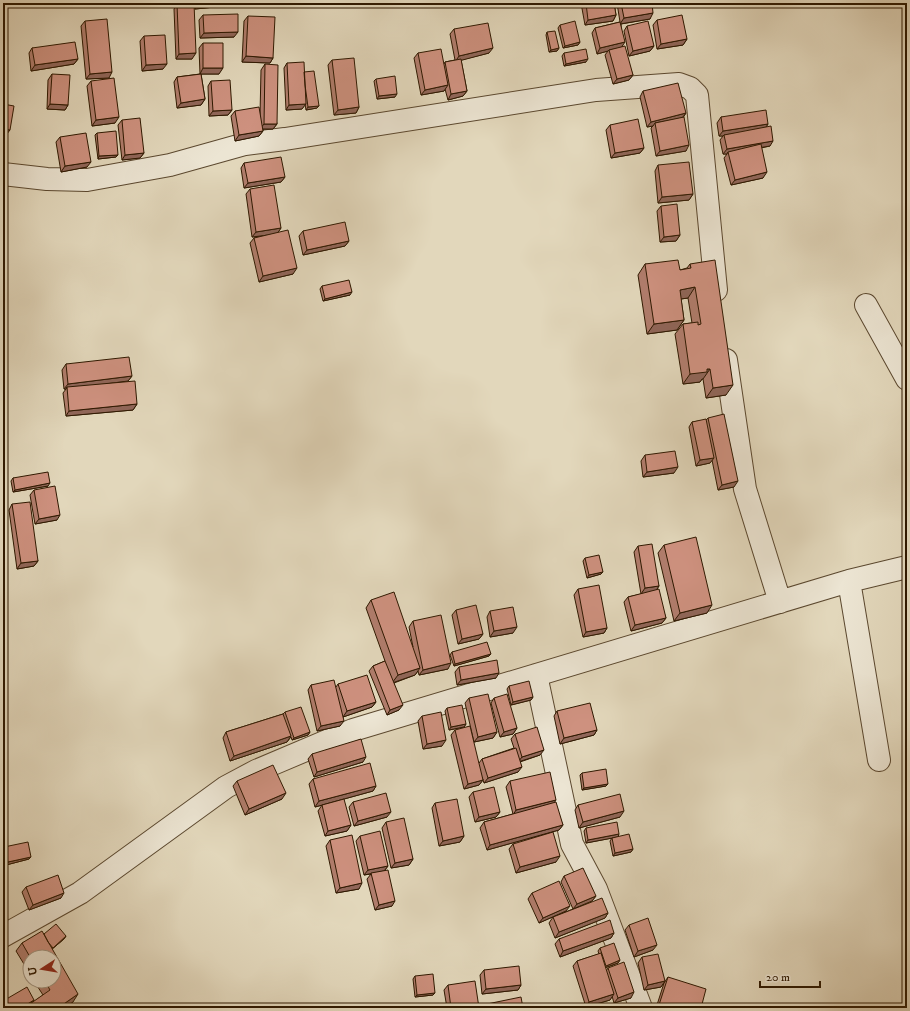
<svg xmlns="http://www.w3.org/2000/svg" width="910" height="1011" font-family="'IM FELL DW Pica',serif">
	<rect width="100%" height="100%" fill="#e2d7bb"/>
	<filter id="stains"><feTurbulence type="fractalNoise" baseFrequency=".005" numOctaves="4"/><feColorMatrix values="0 0 0 0 .2 0 0 0 0 .09 0 0 0 0 .02 0 0 0 .5 -.17"/></filter>
	<radialGradient id="worn" r=".72"><stop offset=".6" stop-color="#630" stop-opacity="0"/><stop offset="1" stop-color="#630" stop-opacity=".3"/></radialGradient>
	<g fill="none" stroke-linecap="round" stroke-linejoin="round">
		<g stroke="#5b482f" stroke-width="24">
			<path id="minor" d="M3,174L47,179L87,180L170,165L245,144L285,139L596,90L679,84L690,88L697,95L716,290
				M866,305L907,379
				M726,360L745,489L780,602
				M849,581L879,760
				M536,675L572,844L596,889L641,1008
				M3,936L80,893L226,787L256,771L353,730L849,581L907,567"/>
		</g>
		<use href="#minor" stroke="#ece5d3" stroke-width="22"/>
	</g>
	<path fill="#b17d6d" stroke="#2e1800" d="M195,3H218L215,7L195,9Z
		M581,3H614L616,15L613,21L585,25Z
		M617,3H652L650,19L621,24L622,46L633,75L629,80L613,84L605,55L608,51L597,54L592,33L595,28L620,22Z
		M177,4L192,59H176L174,9Z
		M203,15L234,37L200,38L199,20Z
		M248,16L273,58L270,63L242,62L244,21Z
		M657,20L687,39L683,45L657,49L653,25Z
		M85,21L109,78L86,79L81,26Z
		M560,25L580,42L578,45L563,48L558,28Z
		M627,26L654,46L650,51L629,56L624,31Z
		M454,29L489,53L461,60L467,91L463,96L448,100L445,89L444,91L421,95L414,58L418,53L444,64L445,62L455,60L450,34Z
		M547,32L559,48L557,51L549,52L546,35Z
		M144,36L163,69L142,71L140,41Z
		M203,43L219,74H201L205,99L201,105L177,108L174,82L177,77L200,74L199,48Z
		M32,48L78,59L74,64L31,71L29,53Z
		M564,53L586,62L564,66L562,56Z
		M332,60L359,107L356,113L334,115L328,65Z
		M287,63L304,72L319,106L317,108L306,110L305,104L302,109L286,110L284,68Z
		M265,64L277,124L273,129H263V131L259,136L235,141L231,116L235,111L260,115L261,70Z
		M52,74L68,105L65,110L47,109L48,80Z
		M376,79L395,97L377,99L374,81Z
		M91,81L115,123L92,126L87,86Z
		M211,81L232,110L228,115L209,116L208,86Z
		M643,91L686,113L683,118L686,151L656,156L651,128L653,126L647,127L640,97Z
		M721,117L768,124L766,127L770,146L761,148L763,178L731,185L724,158L727,154H723L720,140L723,136H719L717,123Z
		M122,120L144,153L140,158L122,160L118,125Z
		M610,125L644,148L640,153L611,158L606,130Z
		M97,133L118,155L116,157L98,159L95,135Z
		M60,137L87,167L61,172L56,142Z
		M244,163L285,177L281,182L244,188L241,168Z
		M658,165L693,194L689,200L658,203L655,171Z
		M250,189L281,228L278,232L293,274L259,282L250,243L254,238L263,236L252,237L246,194Z
		M661,206L680,235L676,241L660,242L657,211Z
		M303,231L349,241L345,246L303,255L299,236Z
		M645,264L680,270L687,268L690,264L726,395L706,398L703,379H702L700,382L683,384L675,334L683,324L692,323L688,298L681,299L684,320L677,330L647,334L638,275Z
		M322,286L350,295L323,301L320,289Z
		M66,364L132,376L128,381L110,384L137,404L133,410L66,416L63,393L66,389H64L62,370Z
		M708,418L734,487L718,490L712,460L710,463L696,466L689,427L692,422L706,420Z
		M645,455L674,473L643,477L641,461Z
		M13,478L48,486L13,492L11,481Z
		M34,490L57,520L35,524L30,495Z
		M12,504L38,561L34,566L17,569L9,510Z
		M664,545L707,613L674,621L658,553Z
		M638,546L659,586L656,590L666,618L662,623L631,631L624,602L628,597L641,594L634,552Z
		M585,558L603,572L601,574L587,578L583,561Z
		M578,589L607,628L604,633L583,637L574,595Z
		M371,600L413,647L409,627L413,621L448,669L419,675L418,671L415,675L394,683L399,710L387,715L369,671L373,666L385,661L366,608Z
		M456,610L483,634L479,639L458,644L452,615Z
		M490,611L513,633L490,637L487,617Z
		M452,652L491,654L489,656L454,666L450,655Z
		M459,667L496,678L457,685L455,672Z
		M338,684L376,702L372,707L343,717L340,726L317,731L308,690L311,685L336,687Z
		M509,686L533,697L531,700L511,705L507,689Z
		M469,698L497,732L493,738L474,742L465,703Z
		M494,698L517,728L513,734L500,737L491,703Z
		M447,708L466,724L464,727L449,730L445,711Z
		M557,711L597,730L594,735L560,744L554,716Z
		M285,712L310,732L308,735L292,740L291,737L287,742L230,761L223,738L226,732L283,714Z
		M422,716L442,746L423,749L418,721Z
		M455,730L479,763L482,759L514,748L511,739L515,734L540,755L520,762L518,772L484,783L482,777L483,780L479,785L464,789L451,735Z
		M312,754L363,762L314,777L308,759Z
		M582,773L606,786L582,790L580,775Z
		M313,779L376,786L373,791L315,807L309,784Z
		M237,781L282,799L245,815L233,786Z
		M510,781L554,803L563,825L559,830L487,850L480,828L484,822L513,814L506,787Z
		M473,792L500,812L496,817L475,822L469,797Z
		M353,802L387,817L354,826L349,807Z
		M435,803L464,836L460,842L439,846L432,808Z
		M322,805L351,825L347,831L325,836L318,811Z
		M578,805L620,817L579,828L575,810Z
		M386,822L413,859L409,865L391,868L382,828Z
		M586,828L618,836L633,849L631,852L613,856L610,841L612,838L586,843L584,831Z
		M360,836L388,866L385,870L392,906L375,910L367,879L371,874L364,875L356,841Z
		M330,840L359,889L336,893L326,846Z
		M513,844L556,862L516,873L509,849Z
		M4,847L31,857L29,859L6,865L3,852V849Z
		M564,876L596,896L592,901L576,908L608,913L605,918L555,938L549,923L553,917L573,909L561,882Z
		M26,887L61,898L29,910L22,892Z
		M532,893L566,911L539,923L528,899Z
		M629,925L653,950L634,957L625,930Z
		M614,933L611,938L560,957L555,944L559,939Z
		M44,934L66,936L64,939L52,949L73,1002L64,1008H24L32,1003L23,1008H3V1001L34,1000L32,1003L43,995L34,981H54L30,957V974L16,951L22,943Z
		M600,948L620,960L618,963L605,968L606,971L608,968L631,998L614,1003L612,996L610,1000L586,1007L573,966L577,961L599,954L598,951Z
		M642,957L665,981L661,987L644,990L638,963Z
		M484,970L521,985L518,990L482,994L480,975Z
		M415,976L435,993L433,995L415,997L413,979Z
		M668,977L701,1008H656L664,983Z
		M448,985L479,1008H447L444,990Z
		M487,1004L523,1008H484Z"/>
	<path fill="#906659" stroke="#2e1800" d="M206,3H218L215,7L195,9L199,4Z
		M653,13L650,19L620,24L624,18Z
		M616,15L613,21L585,25L588,20Z
		M238,32L234,37L200,38L204,33Z
		M687,39L683,45L657,49L661,44Z
		M580,42L578,45L563,48L565,46Z
		M625,42L621,48L609,50L608,51L597,54L600,48Z
		M654,46L650,51L629,56L633,51Z
		M493,48L489,53L455,62L459,56Z
		M559,48L557,51L549,52L551,50Z
		M196,53L192,59H176L179,54Z
		M246,56L273,58L270,63L242,62Z
		M78,59L74,64L31,71L35,65Z
		M588,59L586,62L564,66L566,64Z
		M167,64L163,69L142,71L146,65Z
		M203,68H223L219,74H200Z
		M112,72L109,78L86,79L90,74Z
		M633,75L629,80L613,84L617,79Z
		M448,85L444,91L421,95L425,90Z
		M467,91L463,96L448,100L451,94Z
		M397,94L395,97L377,99L379,96Z
		M205,99L201,105L177,108L181,103Z
		M50,104L68,105L65,110L47,109Z
		M306,104L302,109L286,110L289,105Z
		M319,106L317,108L306,110L308,107Z
		M359,107L356,113L334,115L338,110Z
		M232,110L228,115L209,116L213,111Z
		M686,113L682,118L655,123L653,126L647,127L651,122Z
		M119,117L115,123L92,126L96,120Z
		M264,124H277L273,129H260Z
		M768,124L764,130L724,135L723,136H719L723,131Z
		M3,129L10,130L6,135L3,134Z
		M263,131L259,136L235,141L239,135Z
		M773,141L770,146L728,153V152L727,154H723L727,149Z
		M689,145L686,151L656,156L660,151Z
		M644,148L640,153L611,158L615,153Z
		M144,153L140,158L122,160L125,155Z
		M118,155L116,157L98,159L99,156Z
		M91,162L87,167L61,172L65,166Z
		M767,172L763,178L731,185L735,180Z
		M285,177L281,182L244,188L248,183Z
		M693,194L689,200L658,203L662,197Z
		M281,228L277,234L252,237L256,232Z
		M680,235L676,241L660,242L664,237Z
		M349,241L345,246L303,255L307,250Z
		M297,268L293,274L259,282L263,276Z
		M695,287L688,298L673,300L680,290Z
		M352,292L350,295L323,301L325,299Z
		M684,320L677,330L647,334L654,324Z
		M707,369H710L703,379H702L700,382L683,384L690,374Z
		M132,376L128,381L67,389V387L66,389H64L68,384Z
		M733,385L726,395L706,398L713,388Z
		M137,404L133,410L66,416L69,411Z
		M714,458L710,463L696,466L700,460Z
		M678,467L674,473L643,477L647,472Z
		M738,481L734,487L718,490L722,485Z
		M50,483L48,486L13,492L15,490Z
		M3,489H6L3,494Z
		M60,515L57,520L35,524L39,519Z
		M38,561L34,566L17,569L21,563Z
		M603,572L601,574L587,578L589,575Z
		M659,586L655,592L641,594L645,588Z
		M712,605L707,613L674,621L680,613Z
		M666,618L662,623L631,631L635,625Z
		M517,627L513,633L490,637L494,631Z
		M607,628L604,633L583,637L586,632Z
		M483,634L479,639L458,644L462,639Z
		M491,654L489,656L454,666L455,664Z
		M451,663L448,669L419,675L423,670Z
		M420,668L415,675L392,683L398,675Z
		M499,673L496,678L457,685L461,680Z
		M533,697L531,700L511,705L513,702Z
		M376,702L372,707L343,717L347,711Z
		M403,705L399,710L387,715L390,710Z
		M344,721L340,726L317,731L321,726Z
		M466,724L464,727L449,730L451,727Z
		M517,728L513,734L500,737L504,732Z
		M597,730L594,735L560,744L564,738Z
		M310,732L308,735L292,740L294,738Z
		M497,732L493,738L474,742L478,737Z
		M291,736L287,742L230,761L234,756Z
		M446,740L442,746L423,749L427,744Z
		M544,750L540,755L518,762L522,757Z
		M366,757L363,762L314,777L317,772Z
		M522,767L518,772L484,783L488,778Z
		M483,780L479,785L464,789L468,784Z
		M608,784L606,786L582,790L584,788Z
		M376,786L373,791L315,807L319,801Z
		M286,793L282,799L245,815L249,809Z
		M556,800L552,806L513,815L516,810Z
		M624,811L620,817L579,828L583,822Z
		M391,812L387,817L354,826L358,821Z
		M500,812L496,817L475,822L479,817Z
		M351,825L347,831L325,836L328,831Z
		M563,825L559,830L487,850L490,845Z
		M619,834L618,837L586,843L588,840Z
		M464,836L460,842L439,846L443,841Z
		M633,849L631,852L613,856L615,853Z
		M560,856L556,862L516,873L520,867Z
		M31,857L29,859L6,865L8,862Z
		M413,859L409,865L391,868L395,863Z
		M388,866L384,871L364,875L368,870Z
		M362,883L359,889L336,893L340,888Z
		M64,893L61,898L29,910L33,905Z
		M596,896L592,901L573,909L577,904Z
		M395,901L392,906L375,910L379,905Z
		M570,906L566,911L539,923L543,918Z
		M608,913L605,918L555,938L559,932Z
		M614,933L611,938L560,957L563,951Z
		M66,936L64,939L51,950L53,948Z
		M657,945L653,950L634,957L638,951Z
		M620,960L618,963L604,968L606,966Z
		M665,981L661,987L644,990L648,985Z
		M521,985L518,990L482,994L486,989Z
		M634,992L631,998L614,1003L618,998Z
		M435,993L433,995L415,997L417,995Z
		M78,994L73,1002L64,1008H58Z
		M614,994L610,1000L586,1007L589,1002Z
		M34,1000L32,1003L23,1008H21Z"/>
	<path fill="#ce917f" stroke="#2e1800" d="M194,3L196,53L179,54L177,4Z
		M586,3H614L616,15L588,20Z
		M621,3H652L653,13L624,18Z
		M238,14V32L204,33L203,15Z
		M682,15L687,39L661,44L657,20Z
		M248,16L275,17L273,58L246,56Z
		M107,19L112,72L90,74L85,21Z
		M575,21L580,42L565,46L560,25Z
		M648,21L654,46L633,51L627,26Z
		M620,22L625,42L600,48L595,28Z
		M488,23L493,48L459,56L454,29Z
		M555,31L559,48L551,50L547,32Z
		M165,35L167,64L146,65L144,36Z
		M75,42L78,59L35,65L32,48Z
		M203,43H223V68H203Z
		M625,46L633,75L617,79L609,50Z
		M441,49L448,85L425,90L418,53Z
		M586,49L588,59L566,64L564,53Z
		M354,58L359,107L338,110L332,60Z
		M461,59L467,91L451,94L445,62Z
		M304,62L306,104L289,105L287,63Z
		M265,64L278,65L277,124H264Z
		M314,71L319,106L308,107L305,85L304,72Z
		M52,74L70,75L68,105L50,104Z
		M201,74L205,99L181,103L177,77Z
		M395,76L397,94L379,96L376,79Z
		M114,78L119,117L96,120L91,81Z
		M230,80L232,110L213,111L211,81Z
		M678,83L686,113L651,122L643,91Z
		M3,104L14,106L10,130L3,129Z
		M259,107L263,131L239,135L235,111Z
		M766,110L768,124L723,131L721,117Z
		M684,117L689,145L660,151L655,123Z
		M140,118L144,153L125,155L122,120Z
		M638,119L644,148L615,153L610,125Z
		M771,126L773,141L727,149L724,135Z
		M3,131L4,132L3,143Z
		M116,131L118,155L99,156L97,133Z
		M86,133L91,162L65,166L60,137Z
		M761,144L767,172L735,180L728,152Z
		M281,157L285,177L248,183L244,163Z
		M689,162L693,194L662,197L658,165Z
		M274,185L281,228L256,232L250,189Z
		M677,204L680,235L664,237L661,206Z
		M345,222L349,241L307,250L303,231Z
		M288,230L297,268L263,276L254,238Z
		M678,260L680,270L691,268L690,264L715,260L733,385L713,388L710,369H707V372L690,374L683,324L698,322V325L701,324L695,287L680,290L684,320L654,324L645,264Z
		M349,280L352,292L325,299L322,286Z
		M129,357L132,376L68,384L66,364Z
		M135,381L137,404L69,411L67,387Z
		M724,414L738,481L722,485L708,418Z
		M706,419L714,458L700,460L692,422Z
		M675,451L678,467L647,472L645,455Z
		M3,464H5L6,489H3Z
		M48,472L50,483L15,490L13,478Z
		M55,486L60,515L39,519L34,490Z
		M30,502L38,561L21,563L12,504Z
		M696,537L712,605L680,613L664,545Z
		M652,544L659,586L645,588L638,546Z
		M599,555L603,572L589,575L585,558Z
		M599,585L607,628L586,632L578,589Z
		M659,589L666,618L635,625L628,597Z
		M394,592L420,668L398,675L371,600Z
		M476,605L483,634L462,639L456,610Z
		M513,607L517,627L494,631L490,611Z
		M441,615L451,663L423,670L413,621Z
		M487,642L491,654L455,664L452,652Z
		M497,660L499,673L461,680L459,667Z
		M385,661L403,705L390,710L373,666Z
		M367,675L376,702L347,711L338,684Z
		M334,680L344,721L321,726L311,685Z
		M529,681L533,697L513,702L509,686Z
		M488,694L497,732L478,737L469,698Z
		M507,694L517,728L504,732L494,698Z
		M590,703L597,730L564,738L557,711Z
		M462,705L466,724L451,727L447,708Z
		M301,707L310,732L294,738L285,712Z
		M441,712L446,740L427,744L422,716Z
		M283,714L291,736L234,756L226,732Z
		M470,726L483,780L468,784L455,730Z
		M537,727L544,750L522,757L515,734Z
		M361,739L366,757L317,772L312,754Z
		M516,748L522,767L488,778L482,759Z
		M370,763L376,786L319,801L313,779Z
		M273,765L286,793L249,809L237,781Z
		M606,769L608,784L584,788L582,773Z
		M550,772L556,800L516,810L510,781Z
		M494,787L500,812L479,817L473,792Z
		M386,793L391,812L358,821L353,802Z
		M620,794L624,811L583,822L578,805Z
		M344,799L351,825L328,831L322,805Z
		M457,799L464,836L443,841L435,803Z
		M556,802L563,825L490,845L484,822Z
		M404,818L413,859L395,863L386,822Z
		M617,822L619,834L588,840L586,828Z
		M380,831L388,866L368,870L360,836Z
		M553,832L560,856L520,867L513,844Z
		M629,834L633,849L615,853L612,838Z
		M352,835L362,883L340,888L330,840Z
		M28,842L31,857L8,862L4,847Z
		M583,868L596,896L577,904L564,876Z
		M388,870L395,901L379,905L371,873Z
		M58,875L64,893L33,905L26,887Z
		M559,881L570,906L543,918L532,893Z
		M602,898L608,913L559,932L553,917Z
		M648,918L657,945L638,951L629,925Z
		M610,920L614,933L563,951L559,939Z
		M56,924L66,936L53,948L48,942L44,934Z
		M42,931L78,994L58,1008H24L50,990L45,981H54V957H30L22,943Z
		M614,943L620,960L606,966L600,948Z
		M601,953L614,994L589,1002L577,961Z
		M658,954L665,981L648,985L642,957Z
		M624,962L634,992L618,998L608,968Z
		M519,966L521,985L486,989L484,970Z
		M433,974L435,993L417,995L415,976Z
		M668,977L706,989L701,1008H658Z
		M475,981L479,1008H451L448,985Z
		M27,987L34,1000L21,1008H4L3,1006V1001Z
		M521,997L523,1008H488L487,1004Z"/>
	<rect width="910" height="1011" fill="none" stroke="#e2d7bb" stroke-width="16"/>
	<rect x="4" y="4" width="902" height="1003" fill="none" stroke="#2e1800" stroke-width="2"/>
	<rect x="8" y="8" width="894" height="995" fill="none" stroke="#2e1800"/>
	<g transform="translate(42 969) rotate(258)"><circle r="19" fill="#ece5d3" stroke="#a0937f"/>
	<path d="M0-3L7 15L0 10L-7 15Z" fill="#8f2418"/>
	<text y="-6" font-size="11" font-weight="bold" text-anchor="middle" fill="#2e1800">U</text>
	</g>
	<path d="M760 981v6h60v-6" fill="none" stroke="#2e1800" stroke-width="2"/>
	<text x="766" y="981" font-size="12" fill="#2e1800" stroke="#ece5d3" stroke-width="3" paint-order="stroke">20 m</text>
	<rect width="100%" height="100%" filter="url(#stains)"/>
	<rect width="100%" height="100%" fill="url(#worn)"/>
</svg>
